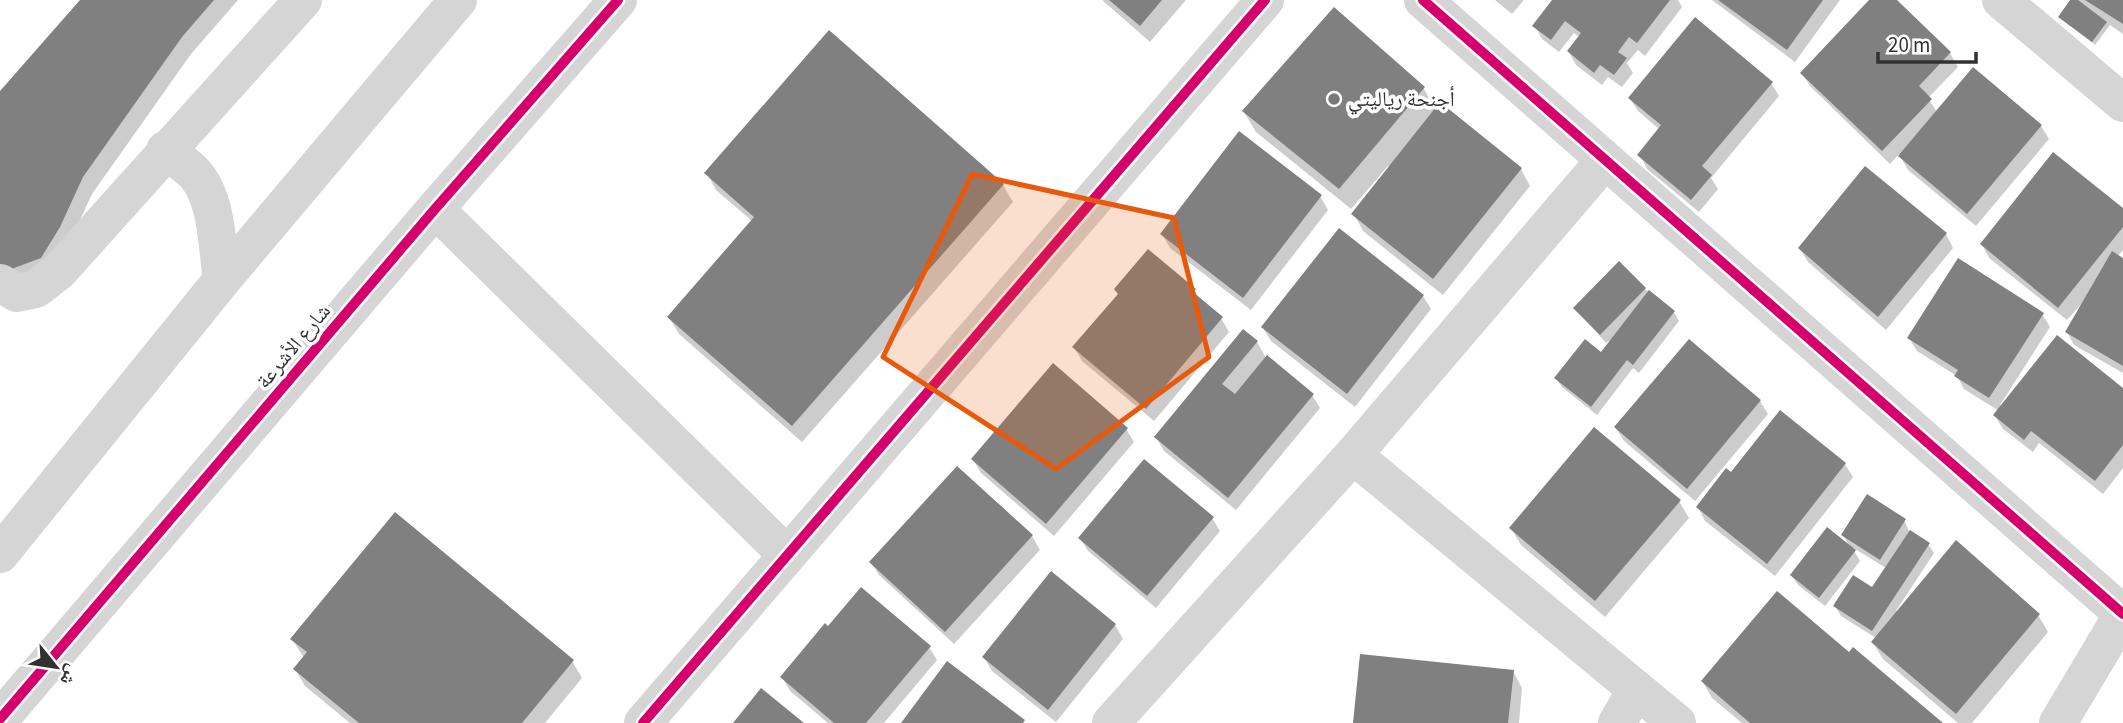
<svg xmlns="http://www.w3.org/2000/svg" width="2123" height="723" font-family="'Source Sans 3','Noto Naskh Arabic',sans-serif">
	<rect width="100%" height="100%" fill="#fff"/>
	<path fill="#0003" d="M82,0H238L191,54L92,194L69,244L50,275H0V94Z
		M1102,0H1186L1150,42Z
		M1495,0H1524L1512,14Z
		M1554,0H1678L1682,7L1645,56L1638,50L1627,63L1633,73L1622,87L1608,77L1602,85L1576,65L1569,52L1580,38L1574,33L1559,52L1542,39L1535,26Z
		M1712,0H1840L1795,62Z
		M1872,0H1894L1950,53L1958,67L1928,98L1937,112L2041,126L2049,139L1976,226L1908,170L1899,154L1890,164L1810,86L1802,73Z
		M2072,0L2081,4L2078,0H2123V34L2110,25L2095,45L2060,17Z
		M1335,10L1424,89L1436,110L1521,169L1530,186L1443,295L1363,231L1354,214L1390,168L1388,166L1351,209L1256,132L1244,112Z
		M1771,83L1779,96L1711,178L1718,189L1699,212L1647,169L1640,155L1660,130L1638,111L1630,98Z
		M707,173L1003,185L1013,202L802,442L679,334L669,317L752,221L716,190Z
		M1320,196L1328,210L1251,310L1170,248L1162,234Z
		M2123,210V250L2118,256L2123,260V373L2074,345L2067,332L2084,301L2067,320L1989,258L1982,244Z
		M1946,234L1953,248L1886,330L1808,262L1800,249Z
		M1148,252L1195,291L1201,301L1221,318L1229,332L1154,421L1082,361L1074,347L1119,295Z
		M1645,289L1674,312L1679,321L1639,373L1633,368L1597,415L1562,387L1556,378L1601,354L1615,337L1606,343L1575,308Z
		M1423,296L1431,309L1355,407L1271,341L1263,328Z
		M2042,314L2050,327L2000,405L2123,390V468L2103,494L2039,443L2033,452L2003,429L1995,416L1999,411L1964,389L1957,376L1917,351L1909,338Z
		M1257,342L1266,358L1312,395L1320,408L1236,510L1164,451L1156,437Z
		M1760,401L1768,414L1695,501L1624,441L1616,428Z
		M1126,429L1134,442L1054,536L981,473L973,460Z
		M1845,464L1853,477L1775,576L1705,521L1698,507L1732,475Z
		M957,468L1032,536L1040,550L954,644L879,575L871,562Z
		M1679,501L1689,518L1605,617L1521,545L1511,528Z
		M1212,518L1220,531L1156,608L1088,551L1080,538Z
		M1904,520L1909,531L1928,544L1934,553L1896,611L2038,615L2048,632L1972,723H1958L1883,659L1873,643L1876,638L1841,616L1835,606L1872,589L1886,568L1852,547L1860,561L1825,606L1798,585L1792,576L1850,547L1843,535Z
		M1051,574L1115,625L1123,639L1056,722L992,671L984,657Z
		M292,639L572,661L582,678L545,723H350L305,686L295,669L304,658Z
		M929,647L937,660L884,723H828L790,691L782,677Z
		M1849,654L1941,723H1742L1712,698L1703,682Z
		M1513,671L1522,688L1519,723H1354Z"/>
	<path fill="#808080" d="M80,0H214L182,37L83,177L60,227L41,258L6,271L0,266V91Z
		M1109,0H1162L1140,26Z
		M1552,0H1670L1637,43L1629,37L1618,52L1627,58L1614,75L1600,65L1594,73L1567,51L1581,33L1565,21L1551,40L1532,26Z
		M1718,0H1823L1787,50Z
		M1869,0H1897L1951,52L1919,86L1932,99L1882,151L1800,73Z
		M2070,0H2078L2107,22L2092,42L2058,17Z
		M2085,0H2123V24Z
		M1334,7L1425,87L1339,189L1242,111Z
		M1695,17L1773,82L1702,166L1712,175L1691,200L1637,155L1661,125L1628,98Z
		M829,30L1004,184L792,426L667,317L754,217L704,173Z
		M1973,67L2042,125L1967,214L1898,156Z
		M1440,102L1522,168L1433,279L1351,214Z
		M1239,131L1322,195L1243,298L1160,234Z
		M2053,152L2123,208V227L2058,308L1980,244Z
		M1865,166L1947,233L1878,317L1798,248Z
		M1339,228L1424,295L1347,394L1261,327Z
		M1148,249L1196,289L1193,292L1223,317L1146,409L1072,347L1118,294L1114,289Z
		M2112,251L2123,258V366L2065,332Z
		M1958,258L2044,313L1989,398L1954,376L1958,370L1907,338Z
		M1619,261L1646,288L1600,335L1573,308Z
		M1649,290L1675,311L1633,365L1627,360L1591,407L1554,378L1585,339L1601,352Z
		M1243,329L1258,341L1222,384L1235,394L1267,355L1314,394L1228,498L1154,437Z
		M2057,335L2123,388V445L2095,481L2031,431L2024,440L1993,415Z
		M1689,339L1761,400L1687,489L1614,427Z
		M1053,363L1128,428L1046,524L971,459Z
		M1780,410L1846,463L1767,564L1696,507L1726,468L1731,472Z
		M1594,427L1681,500L1595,601L1509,528Z
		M1144,459L1214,517L1147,596L1078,538Z
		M957,466L1033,535L945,632L869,562Z
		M1867,494L1906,519L1880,560L1841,535Z
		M395,512L574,660L522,723H359L293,669L307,652L290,639Z
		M1827,527L1856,550L1819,598L1790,575Z
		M1910,530L1930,543L1872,631L1833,606L1853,575L1872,587Z
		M1956,540L2040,614L1956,714L1871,642Z
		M1051,571L1116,624L1048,710L982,657Z
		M861,587L931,646L866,723H834L780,677L825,623L828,626Z
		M1777,591L1849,652L1853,647L1943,723H1750L1701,681Z
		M1360,654L1514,670L1508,723H1353Z
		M947,661L1025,720L1023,723H901Z
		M761,688L804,723H733Z"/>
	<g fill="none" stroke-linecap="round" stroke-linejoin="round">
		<path stroke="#d5d5d5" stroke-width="38" d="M1423,0L2123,614
			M2001,0L2123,103
			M165,150C175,158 187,165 195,174C218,200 217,248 222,280
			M435,209L787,555
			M0,283L17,293L36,289L59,271L303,0
			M1353,455L1677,723
			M0,554L222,280L458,0
			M0,719L435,209L618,0
			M643,723L1265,0
			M1111,723L1353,455L1605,160
			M1617,723L1636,690
			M2058,723L2123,614"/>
		<g stroke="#fff" stroke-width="15">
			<path id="cycleway" d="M1423,0L2123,614
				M0,719L435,209L618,0
				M643,723L1265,0"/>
		</g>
		<use href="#cycleway" stroke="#d6006c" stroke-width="10"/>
	</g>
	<path fill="#e8590c" fill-opacity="0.2" stroke="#e8590c" stroke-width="5" stroke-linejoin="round" d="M972,174L1174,218L1209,357L1056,469L883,357Z"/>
	<circle fill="#797979" stroke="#fff" stroke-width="2.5" cx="1334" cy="99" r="7"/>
	<g text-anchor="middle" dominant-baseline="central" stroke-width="7" stroke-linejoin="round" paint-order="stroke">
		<g font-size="21" fill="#313131" stroke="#fff" text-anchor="start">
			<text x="1348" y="99">أجنحة رياليتي</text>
		</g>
		<g font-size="21" fill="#313131" stroke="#fff">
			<text transform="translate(293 346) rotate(-50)">شارع الأشرعة</text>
		</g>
	</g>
	<g transform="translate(56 667) rotate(120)" stroke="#ffffff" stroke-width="5" paint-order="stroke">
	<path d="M0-5L12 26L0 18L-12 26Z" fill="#313131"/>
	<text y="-10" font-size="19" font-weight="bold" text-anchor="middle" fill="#313131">ش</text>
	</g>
	<path d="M1878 52v10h98v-10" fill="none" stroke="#313131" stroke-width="3.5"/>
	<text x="1888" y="52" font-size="21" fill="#313131" stroke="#ffffff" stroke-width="5" paint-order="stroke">20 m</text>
</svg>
